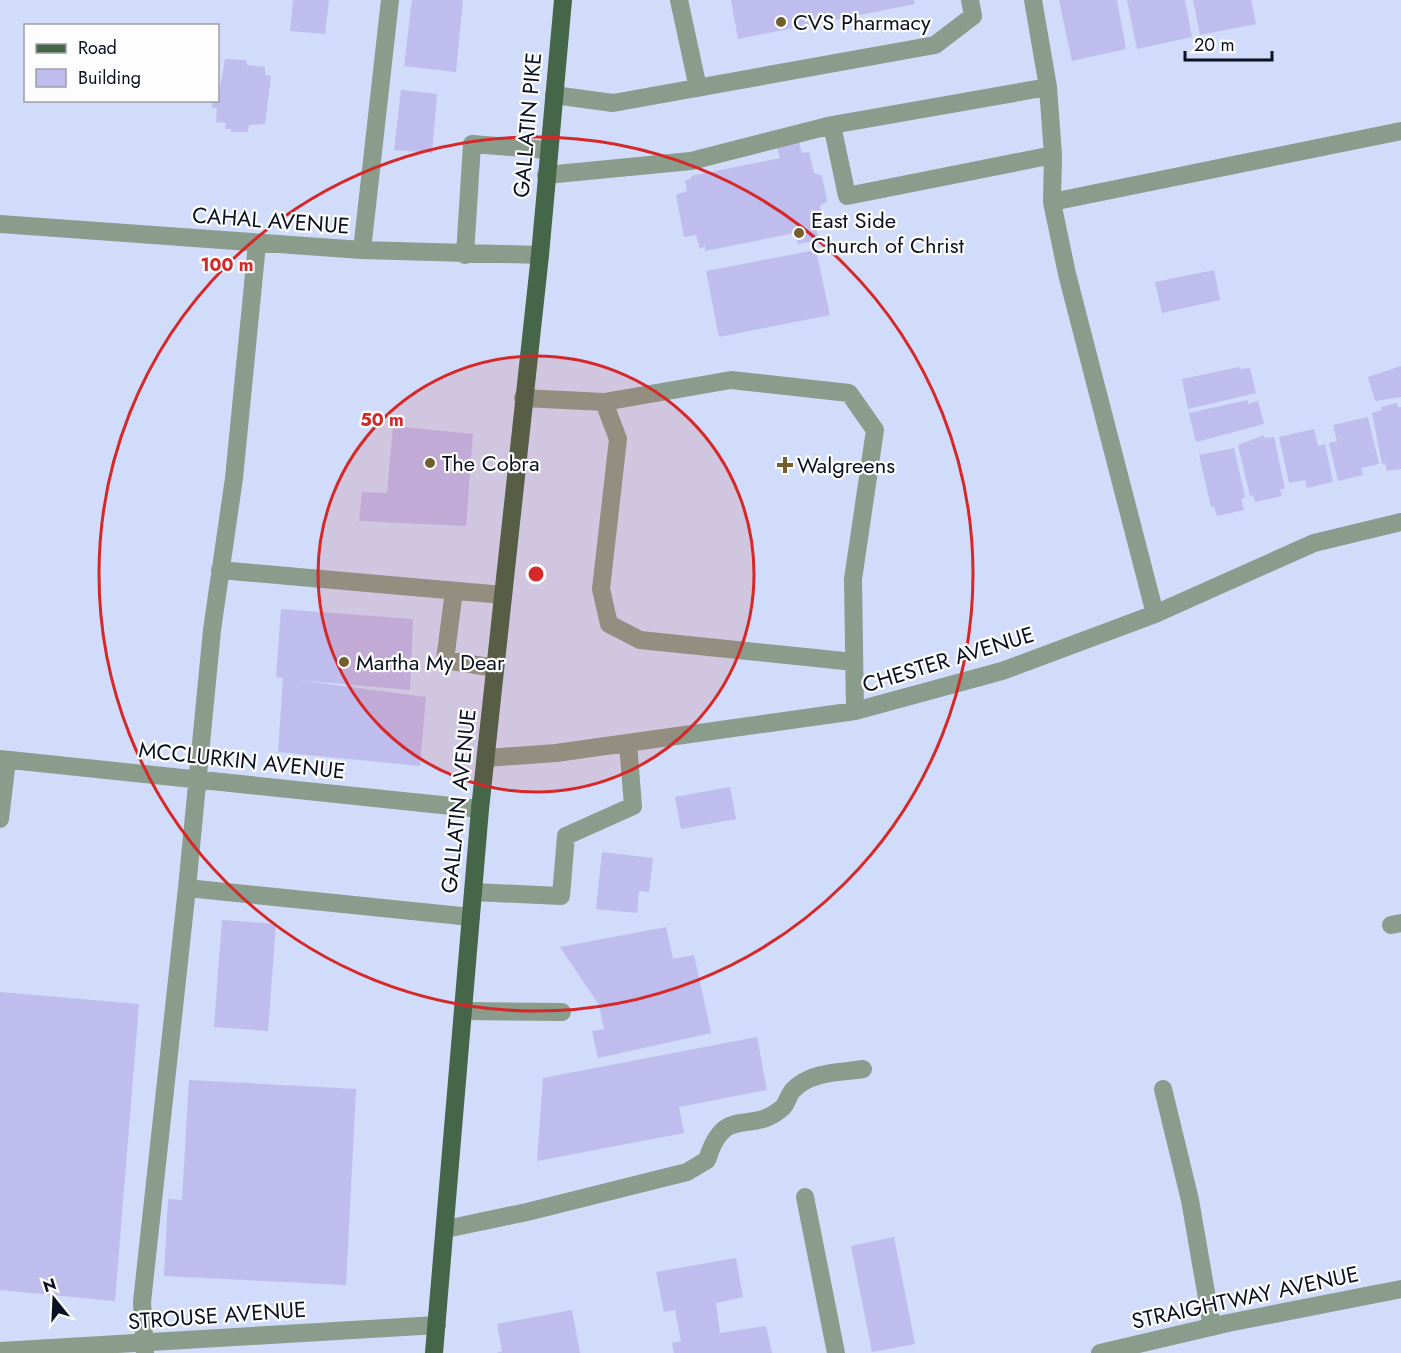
<svg xmlns="http://www.w3.org/2000/svg" width="1401" height="1353" font-family="Jost,sans-serif">
	<rect width="100%" height="100%" fill="#d0dcf9"/>
	<path fill="#bfbcee" d="M293,0H329L325,34L290,31Z
		M412,0H463L456,72L404,66Z
		M731,0H914L915,4L738,39Z
		M1059,0H1117L1126,49L1072,61Z
		M1127,0H1185L1192,37L1137,49Z
		M1193,0H1251L1256,24L1200,35Z
		M225,59L246,60L247,65L265,67V75L271,76L265,124L249,125L248,132H231V129H225L226,123L216,122L217,108H212L213,100H218Z
		M401,90L437,94L432,153L394,150Z
		M799,142L802,153L809,152L814,173L822,176L827,201L820,206L824,227L816,228L819,240L798,244L795,233L705,251V246L700,249L696,235L684,237L676,195L687,191L685,180L691,179V176L780,158L777,147Z
		M816,250L830,315L719,337L706,271Z
		M1214,270L1220,300L1162,313L1155,282Z
		M1401,366V397L1375,401L1368,377Z
		M1239,367L1240,369L1250,368L1256,393L1188,409L1182,379Z
		M1248,400V404L1258,401L1264,424L1196,442L1189,413Z
		M1397,403L1398,407H1401V469L1387,471L1385,463L1382,464L1372,413L1382,410L1381,407Z
		M1368,417L1379,464L1361,468L1363,475L1338,481L1329,443L1337,441L1333,425Z
		M393,426L473,434L466,526L359,521L362,492L387,493Z
		M1314,429L1318,446L1325,444L1333,482L1307,488L1305,480L1289,483L1279,437Z
		M1264,435V438L1274,437L1285,489H1280L1282,496L1255,502L1253,495L1250,496L1238,445Z
		M1234,448L1245,497L1241,499L1244,510L1217,516L1214,506L1211,507L1199,455Z
		M281,609L413,619L410,690L298,680L426,697L420,766L278,752L283,678L276,677Z
		M730,787L736,819L681,829L675,797Z
		M602,852L653,858L649,892L639,891L637,913L596,909Z
		M222,920L276,924L268,1031L214,1027Z
		M666,927L673,959L694,955L711,1033L598,1058L592,1031L604,1029L599,1005L560,947Z
		M0,992L139,1004L115,1301L0,1290Z
		M757,1037L767,1090L679,1107L684,1133L537,1161L543,1078Z
		M189,1080L356,1089L346,1285L164,1276L168,1199L182,1200Z
		M894,1237L915,1344L872,1352L851,1246Z
		M736,1258L743,1297L716,1303L720,1333L766,1326L772,1353H674L672,1343L681,1341L675,1310L664,1312L656,1272Z
		M572,1310L580,1353H497L502,1351L497,1324Z"/>
	<g fill="none" stroke-linecap="round" stroke-linejoin="round">
		<path stroke="#8a9c8b" stroke-width="18" d="M679,0L698,88
			M1033,0L1048,87L1053,155L1052,202L1067,274L1155,614
			M554,95L613,103L935,45L973,16L970,0
			M832,125L1048,87
			M546,175L691,161L832,125L847,196L1053,155
			M1052,202L1401,131
			M0,224L362,250L540,255
			M362,250L390,0
			M465,255L472,144L548,150
			M523,398L604,402L731,380L849,393L875,430L853,579L855,711
			M604,402L618,439L601,589L609,624L640,640L854,662
			M220,570L503,595
			M454,591L445,660L495,668
			M486,758L556,753L855,711L1002,671L1155,614L1314,543L1401,522
			M0,759L480,809
			M0,819L7,760
			M187,888L471,917
			M473,892L561,896L566,836L633,806L628,743
			M1391,925L1401,923
			M463,1011L562,1012
			M1163,1089L1190,1200L1212,1327
			M805,1197L836,1353
			M446,1229L527,1212L687,1172L707,1160C725,1103 748,1136 781,1109C787,1105 788,1095 793,1090C811,1071 839,1073 863,1069
			M0,1351L437,1325
			M145,1353L142,1302L187,888L212,630L234,478L257,244
			M1100,1353L1228,1323L1401,1289"/>
		<path stroke="#466649" stroke-width="18" d="M434,1353L480,809L540,255L563,0"/>
	</g>
	<circle cx="536" cy="574" r="218" fill="#d62828" fill-opacity=".12"/>
	<g fill="none" stroke="#d62828" stroke-width="3">
		<circle cx="536" cy="574" r="218"/>
		<circle cx="536" cy="574" r="437"/>
	</g>
	<g fill="#735e2d" stroke="#fdfdfd" stroke-width="2">
		<circle cx="781" cy="22" r="6"/>
		<circle cx="799" cy="233" r="6"/>
		<circle cx="430" cy="463" r="6"/>
		<path d="M782 456h6v6h6v6h-6v6h-6v-6h-6v-6h6z"/>
		<circle cx="344" cy="662" r="6"/>
	</g>
	<g text-anchor="middle" dominant-baseline="central" stroke-width="4.5" stroke-linejoin="round" paint-order="stroke">
		<g font-size="22" fill="#0b1121" stroke="#fdfdfd" text-anchor="start">
			<text x="793" y="22">CVS Pharmacy</text>
			<text x="811" y="220">East Side<tspan x="811" dy="25">Church of Christ</tspan></text>
			<text x="442" y="463">The Cobra</text>
			<text x="797" y="465">Walgreens</text>
			<text x="356" y="662">Martha My Dear</text>
		</g>
		<g font-size="22" fill="#0b1121" stroke="#fdfdfd">
			<text transform="translate(527 125) rotate(-85)">GALLATIN PIKE</text>
			<text transform="translate(271 220) rotate(4)">CAHAL AVENUE</text>
			<text transform="translate(948 659) rotate(-17)">CHESTER AVENUE</text>
			<text transform="translate(242 760) rotate(6)">MCCLURKIN AVENUE</text>
			<text transform="translate(458 801) rotate(-84)">GALLATIN AVENUE</text>
			<text transform="translate(1245 1297) rotate(-12)">STRAIGHTWAY AVENUE</text>
			<text transform="translate(217 1315) rotate(-4)">STROUSE AVENUE</text>
		</g>
	</g>
	<circle cx="536" cy="574" r="9" fill="#d62828" stroke="#fdfdfd" stroke-width="3"/>
	<g font-size="18" text-anchor="middle" font-weight="bold" fill="#d62828" stroke="#fdfdfd" stroke-width="4.5" stroke-linejoin="round" paint-order="stroke">
		<text x="227" y="271">100 m</text>
		<text x="382" y="426">50 m</text>
	</g>
	<rect x="24" y="24" width="195" height="78" fill="#fdfdfd" stroke="#9c9fa5" stroke-width="1.5"/>
	<rect x="36" y="44" width="30" height="9" fill="#466649" stroke="#9c9fa5" stroke-width="1.5"/>
	<text x="78" y="54" font-size="18" fill="#0b1121">Road</text>
	<rect x="36" y="69" width="30" height="18" fill="#bfbcee" stroke="#9c9fa5" stroke-width="1.5"/>
	<text x="78" y="84" font-size="18" fill="#0b1121">Building</text>
	<g transform="translate(54 1299) rotate(342)" stroke="#fdfdfd" stroke-width="4.5" paint-order="stroke">
	<path d="M0-4.5L10 22L0 15L-10 22Z" fill="#0b1121"/>
	<text y="-9" font-size="16" font-weight="bold" text-anchor="middle" fill="#0b1121">N</text>
	</g>
	<path d="M1185 51v9h87v-9" fill="none" stroke="#0b1121" stroke-width="3"/>
	<text x="1194" y="51" font-size="18" fill="#0b1121" stroke="#fdfdfd" stroke-width="4.5" paint-order="stroke">20 m</text>
</svg>
